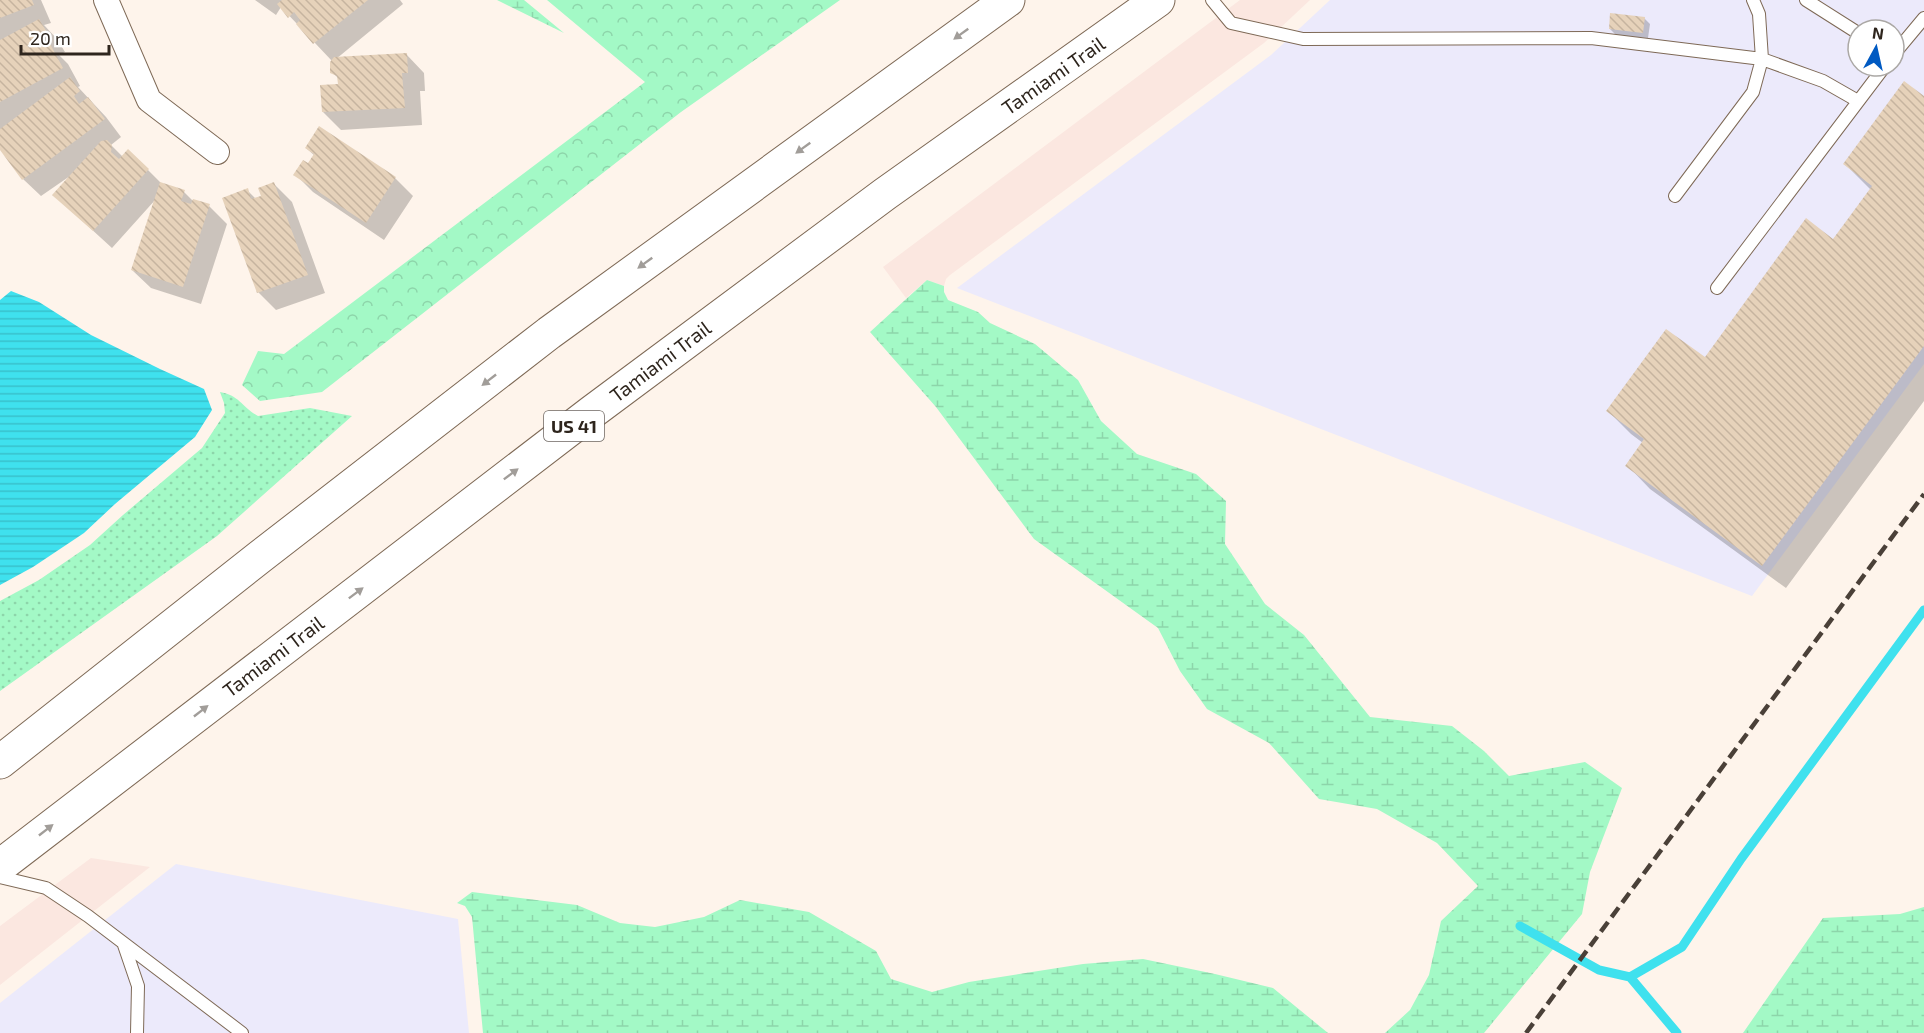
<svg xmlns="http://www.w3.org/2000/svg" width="1924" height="1033" font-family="'Exo 2',sans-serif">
	<defs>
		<pattern id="green-dots" width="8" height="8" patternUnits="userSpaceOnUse" patternTransform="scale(1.5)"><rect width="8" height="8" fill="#a3f9c6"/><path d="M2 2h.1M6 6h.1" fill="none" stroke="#8dd5aa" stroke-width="1.8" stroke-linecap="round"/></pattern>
		<pattern id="forest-crowns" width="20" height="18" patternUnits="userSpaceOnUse" patternTransform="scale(1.5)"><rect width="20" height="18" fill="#a3f9c6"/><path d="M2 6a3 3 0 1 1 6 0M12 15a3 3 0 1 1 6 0" fill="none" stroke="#8dd5aa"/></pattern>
		<pattern id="wetland-marsh" width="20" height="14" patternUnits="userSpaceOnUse" patternTransform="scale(1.5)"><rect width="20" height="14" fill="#a3f9c6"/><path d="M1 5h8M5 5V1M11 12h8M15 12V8" fill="none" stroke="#8dd5aa"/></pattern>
		<pattern id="water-rules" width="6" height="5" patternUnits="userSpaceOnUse" patternTransform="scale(1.5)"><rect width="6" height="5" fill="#3fe1ee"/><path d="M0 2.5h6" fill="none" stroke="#38c1cc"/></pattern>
		<pattern id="building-back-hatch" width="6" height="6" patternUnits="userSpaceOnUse" patternTransform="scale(1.5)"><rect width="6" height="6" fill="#e6d2ba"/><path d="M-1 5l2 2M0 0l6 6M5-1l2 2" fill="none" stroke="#c6b49f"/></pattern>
	</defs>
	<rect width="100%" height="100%" fill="#fef4eb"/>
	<path fill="#fbe7e0" d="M1240,0H1310L1264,43L950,275L946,279L944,286L927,280L906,298L883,267Z
		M91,858L150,867L0,985V926Z"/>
	<path fill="#eceafb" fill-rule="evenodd" d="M1330,0H1924V364L1752,596L957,288L1271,55ZM1858,30H1894V66H1858Z
		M176,864L458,919L469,1033H0V1003Z"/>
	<path fill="url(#green-dots)" d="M220,392C239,395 242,407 258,416L310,408L352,416L217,536L0,691V601L39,580L90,545L123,515L202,448L225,413L224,403Z"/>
	<path fill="url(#forest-crowns)" d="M547,0H840L681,112L322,392L260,401L242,385L258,351L284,354L645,82Z"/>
	<path fill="url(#wetland-marsh)" d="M497,0H524L564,33Z
		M927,280L944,286V292L948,300L978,312L990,323L1035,344L1078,380L1101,421L1137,454L1196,474L1226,501L1225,544L1265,604L1304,635L1370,717L1452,726L1484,751L1509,776L1585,762L1622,788L1590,872L1582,914L1484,1033H1385L1410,1010L1429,975L1441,921L1478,886L1437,843L1377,809L1319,799L1269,743L1207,709L1180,671L1158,628L1034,539L936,407L870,332Z
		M472,892L577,905L620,923L655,927L704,917L740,900L809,912L876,951L891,979L932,992L969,982L1083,964L1143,959L1215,974L1273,988L1328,1033H483L472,917L465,906L457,903Z
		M1924,907V1033H1743L1823,918L1900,914Z"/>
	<path fill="url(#water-rules)" d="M11,291L39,302L91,335L160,369L204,389L212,410L195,437L115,504L84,533L33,567L0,585V300Z"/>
	<path fill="#0003" d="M0,0H41L51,23L44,25L57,39L65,52L59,55L68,64L80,86L78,87L106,117L121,137L111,145L123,157L148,170L163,185L184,192L192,200L209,206L227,224L201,304L151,288L132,270L156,199L112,248L54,195L70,176L41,196L23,179L0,147Z
		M255,0H400L403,4L336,59L406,54L424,73L425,91H420L422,125L341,130L323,112L339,86V79L332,72V61L281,7L276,15Z
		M1644,18L1650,24L1648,38L1616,35L1610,29Z
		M1924,98V401L1786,588L1650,489L1627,465L1643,443L1631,434L1608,411L1705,359L1834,241L1871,190L1845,164Z
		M306,148L395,178L413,196L384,240L313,192L295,174L308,165L315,156Z
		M274,184L292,202L325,293L276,310L258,292L247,190L256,199L262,196Z"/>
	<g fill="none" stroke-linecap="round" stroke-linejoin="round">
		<path stroke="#3fe1ee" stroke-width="9" d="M1520,926L1599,970L1630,977L1682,947L1741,859L1924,610
			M1630,977L1677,1033"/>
	</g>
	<path fill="url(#building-back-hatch)" d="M0,0H32L34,5L0,18Z
		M282,0H368L313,44L296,24L300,20L294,12L288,18L277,4Z
		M1610,13L1645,17L1643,33L1609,29Z
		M39,19L48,34L40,38L45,47L50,44L63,68L0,102V40Z
		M407,53L408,73H402L405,108L322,112L320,85L338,84L337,76L330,73V62L334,57Z
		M70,77L80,91L74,96L79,104L88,97L105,119L22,180L0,150V129Z
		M1904,81L1924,96V346L1762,566L1625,466L1644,439L1606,411L1666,329L1705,357L1806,218L1833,239L1872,186L1843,164Z
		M319,126L396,177L366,223L293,175L303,160L308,163L314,154L305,148Z
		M107,140L112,145L111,152L119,159L128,149L149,169L93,231L52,195L101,141Z
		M160,182L185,190L181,201L191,204L193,199L210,204L183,287L131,270Z
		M274,182L308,275L257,293L222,198L248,188L251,199L261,196L258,188Z"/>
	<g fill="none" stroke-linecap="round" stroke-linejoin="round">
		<g stroke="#7e6956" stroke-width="14">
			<path id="service" d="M1212,0L1231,23L1303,39L1591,38L1762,59L1823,81L1858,101
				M1806,0L1858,33
				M1894,54L1924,18
				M1675,196L1753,92L1762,59L1759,14L1753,0
				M1717,288L1885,66
				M0,877L46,888L88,916L242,1033
				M124,945L138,986L137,1033"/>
		</g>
		<g stroke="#7e6956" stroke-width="26">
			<path id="minor" d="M106,0L149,100L217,152"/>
		</g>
		<g stroke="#7e6956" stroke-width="35">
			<path id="primary" d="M0,762L261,556L549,333L1008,0
				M0,866L592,412L885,194L1158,0"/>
		</g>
		<use href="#service" stroke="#fff" stroke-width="12"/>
		<use href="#minor" stroke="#fff" stroke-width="24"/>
		<use href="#primary" stroke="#fff" stroke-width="33"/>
		<path stroke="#4a4038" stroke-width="4.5" stroke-dasharray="12 6" stroke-linecap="butt" d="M1526,1033L1924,494"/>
	</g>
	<defs><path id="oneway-solid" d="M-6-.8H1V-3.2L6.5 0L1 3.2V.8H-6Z" transform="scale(1.5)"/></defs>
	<g fill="#a19d99">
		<use href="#oneway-solid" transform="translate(961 34) rotate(144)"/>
		<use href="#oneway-solid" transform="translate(803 148) rotate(144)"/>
		<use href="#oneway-solid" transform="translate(645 263) rotate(144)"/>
		<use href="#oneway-solid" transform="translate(489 380) rotate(142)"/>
		<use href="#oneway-solid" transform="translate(511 474) rotate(-37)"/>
		<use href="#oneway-solid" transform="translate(356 593) rotate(-37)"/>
		<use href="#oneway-solid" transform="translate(201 711) rotate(-38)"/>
		<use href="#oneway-solid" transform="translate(46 830) rotate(-38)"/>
	</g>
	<g text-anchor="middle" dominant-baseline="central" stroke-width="5" stroke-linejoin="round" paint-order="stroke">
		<rect fill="#fff" stroke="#6d6661" stroke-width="1.5" x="544" y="411" width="60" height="30" rx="4.5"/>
		<g font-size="18" font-weight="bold" fill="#2e251d">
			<text x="574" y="426">US 41</text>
		</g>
		<g font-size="20" fill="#2e251d" stroke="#fff">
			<text transform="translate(1053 75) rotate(-35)">Tamiami Trail</text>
			<text transform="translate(660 361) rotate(-37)">Tamiami Trail</text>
			<text transform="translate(273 656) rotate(-37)">Tamiami Trail</text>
		</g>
	</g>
	<g transform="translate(1876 48) rotate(8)"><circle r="28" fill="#ffffff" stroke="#aba8a5" stroke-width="1.5"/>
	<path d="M0-4.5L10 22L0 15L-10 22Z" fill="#005ac2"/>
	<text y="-9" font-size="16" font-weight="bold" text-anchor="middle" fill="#2e251d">N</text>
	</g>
	<path d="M21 45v9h88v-9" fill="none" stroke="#2e251d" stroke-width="3"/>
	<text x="30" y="45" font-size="18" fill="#2e251d" stroke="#ffffff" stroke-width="4.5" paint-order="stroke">20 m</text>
</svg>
